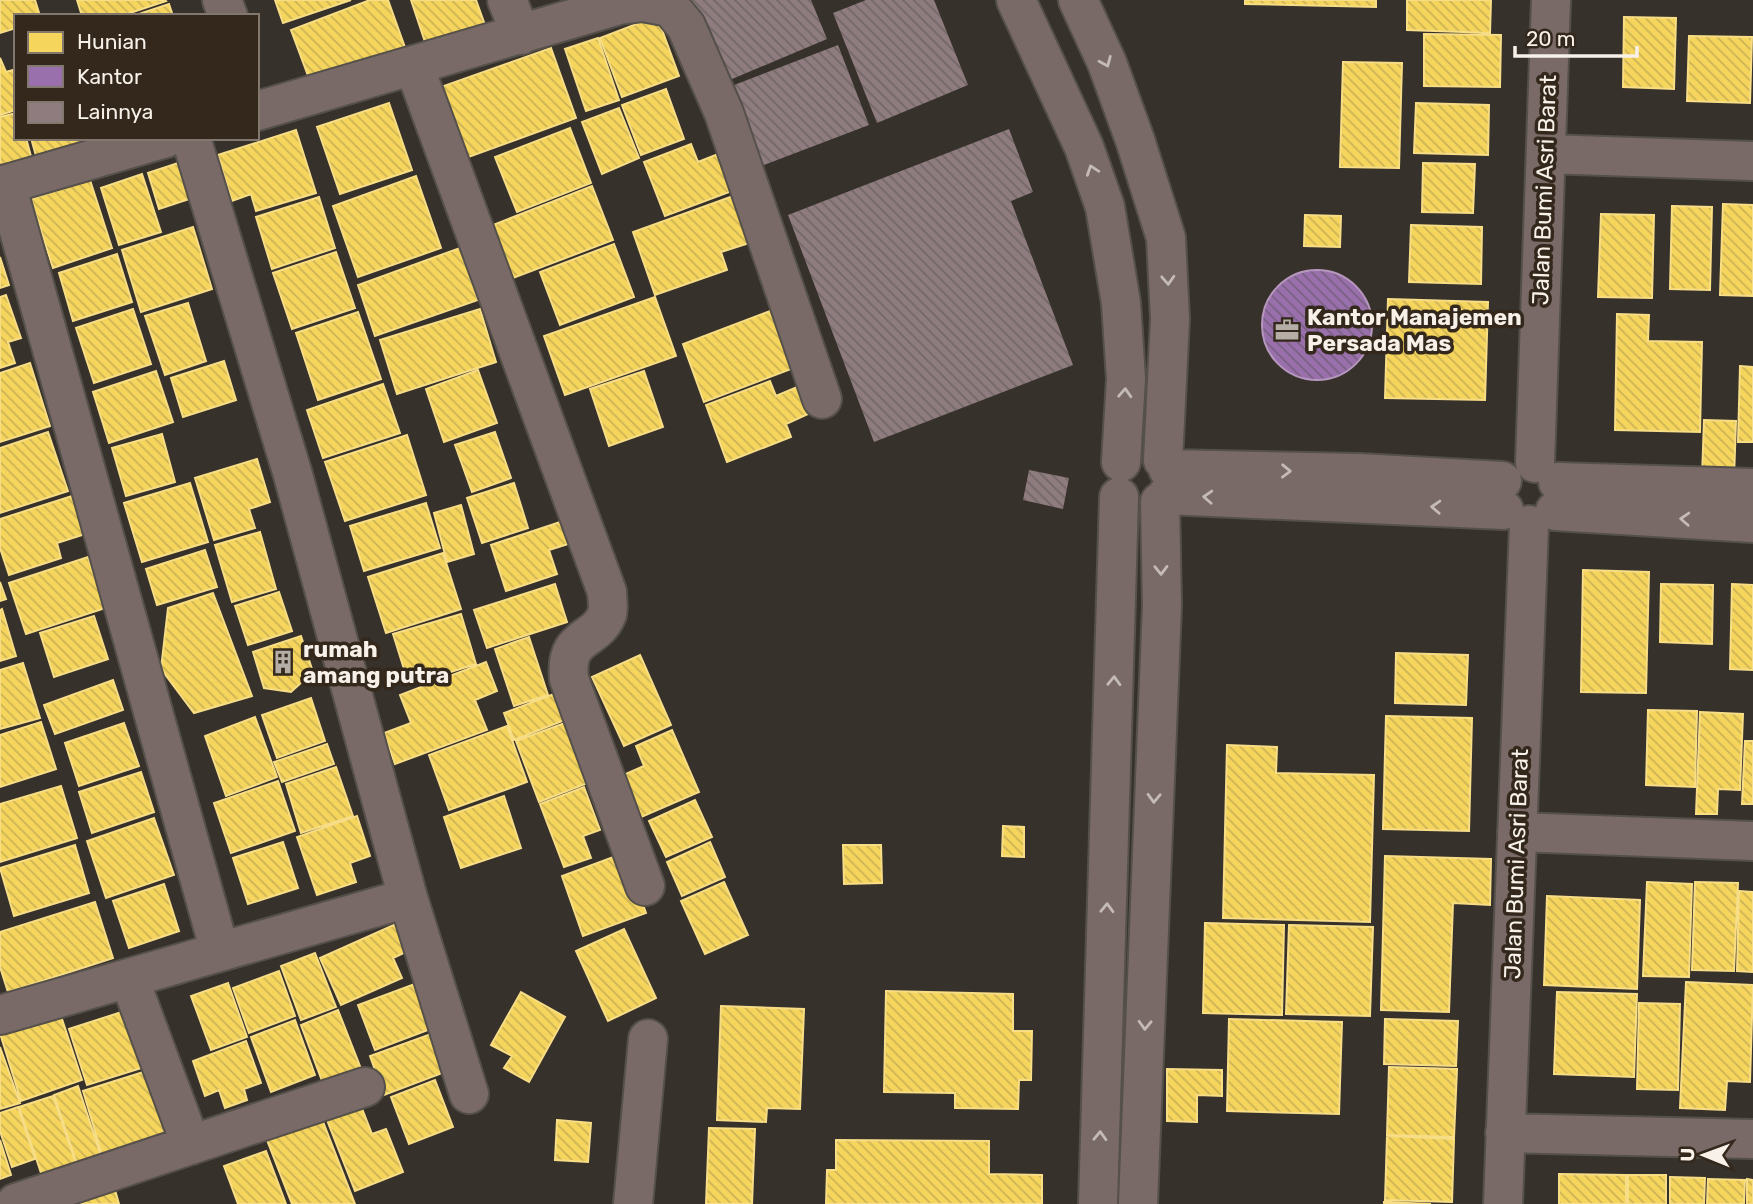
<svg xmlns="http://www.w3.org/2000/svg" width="1753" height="1204" font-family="Rubik,sans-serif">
	<defs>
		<pattern id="homes-back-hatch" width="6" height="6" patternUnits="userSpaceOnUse" patternTransform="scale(1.75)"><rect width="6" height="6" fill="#f6d55c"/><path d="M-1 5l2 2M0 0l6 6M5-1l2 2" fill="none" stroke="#cbb256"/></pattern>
		<pattern id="offices-back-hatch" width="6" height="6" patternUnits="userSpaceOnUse" patternTransform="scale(1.75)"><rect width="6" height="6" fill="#9970ab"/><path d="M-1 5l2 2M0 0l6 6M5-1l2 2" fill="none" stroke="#796083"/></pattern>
		<pattern id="building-back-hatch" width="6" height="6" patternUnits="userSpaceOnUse" patternTransform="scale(1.75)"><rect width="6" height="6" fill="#8e7c7f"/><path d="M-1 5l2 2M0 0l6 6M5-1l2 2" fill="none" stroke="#736768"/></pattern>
	</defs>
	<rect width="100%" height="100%" fill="#37312b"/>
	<path fill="url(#homes-back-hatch)" stroke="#f7dd86" stroke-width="2" d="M0,0H35L40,16H16V28L0,33Z
		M77,0H165L166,1L121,16H82Z
		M275,0H351L283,23Z
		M370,0H388L407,53L313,89L291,30Z
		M411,0H476L486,28L427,48Z
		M1245,0H1376V7L1245,4Z
		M1407,0H1491L1490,33L1407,30Z
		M169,4L173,16H133Z
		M657,16L679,76L622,97L600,38Z
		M1624,17L1676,18L1674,89L1623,87Z
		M1424,34L1501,35L1500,87L1424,86Z
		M1689,36L1752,37L1750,103L1687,101Z
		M598,38L619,100L586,111L565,49Z
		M551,48L576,118L463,159L438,88Z
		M0,58L6,72L16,69V110L0,115Z
		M1343,62L1402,63L1399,168L1340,167Z
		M666,89L684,139L641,155L622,105Z
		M389,103L412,170L340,194L317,127Z
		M1416,103L1489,105L1488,155L1414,153Z
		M619,108L639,158L602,174L582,122Z
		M16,113V138H26L35,171L0,181V117Z
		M570,128L591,183L517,212L495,157Z
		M296,130L316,193L256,211L251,194L232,201L218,155Z
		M31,138H82L87,156L40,170Z
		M691,144L698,162L718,154L732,191L665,216L644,162Z
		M178,163L189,199L159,209L148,173Z
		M1423,163L1475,164L1473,213L1422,212Z
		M142,174L161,232L119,245L101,188Z
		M416,176L441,248L358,277L333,206Z
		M90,180L112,248L53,268L31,199Z
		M592,186L613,240L513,278L493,225Z
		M733,196L749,243L721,252L727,270L655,295L633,232Z
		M319,197L335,248L272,269L256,217Z
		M1723,204L1753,205V296L1720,295Z
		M1672,206L1712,207L1710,290L1670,289Z
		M1601,214L1654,215L1652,298L1598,297Z
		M1305,215L1341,216L1340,247L1304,246Z
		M1411,225L1482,227L1481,284L1409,282Z
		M193,227L212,289L141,312L122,250Z
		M614,244L634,297L560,325L540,272Z
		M460,248L478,300L375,336L358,285Z
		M336,252L355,308L292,329L273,273Z
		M117,254L132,302L73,321L59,273Z
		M0,257L9,285L0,288Z
		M6,295L21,338L8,342L15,363L0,368V297Z
		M655,297L676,356L565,395L544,336Z
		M1388,299L1488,302L1485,400L1385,398Z
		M188,303L206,361L165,375L145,316Z
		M778,308L799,366L704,402L683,344Z
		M133,309L151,364L94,383L76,328Z
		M480,309L496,362L397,394L380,340Z
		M358,312L381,379L318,400L296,333Z
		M1617,314L1649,315L1648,341L1702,342L1700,432L1615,430Z
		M224,361L236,400L183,417L171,378Z
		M30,363L50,426L0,442V373Z
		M1740,366L1753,367V442H1738Z
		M478,370L497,423L444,442L426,389Z
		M156,371L173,422L109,443L93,392Z
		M644,371L663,427L609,446L590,389Z
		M770,381L776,396L797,387L808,414L786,424L791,437L727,462L706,405Z
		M383,384L400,433L323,458L307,410Z
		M1704,420L1736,421L1734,478L1702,477Z
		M48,432L68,491L0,513V448Z
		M495,432L511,478L472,492L455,445Z
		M162,434L175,482L126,496L112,448Z
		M407,435L426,495L345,521L325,462Z
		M257,459L270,502L249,509L255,528L214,540L195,478Z
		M190,483L208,542L142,562L124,503Z
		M514,483L528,528L482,543L467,498Z
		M72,496L85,534L57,543L61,558L9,575L0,548V519Z
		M426,503L440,548L364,571L350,526Z
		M461,505L474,554L447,562L434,513Z
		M563,521L571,543L549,550L557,574L506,591L491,545Z
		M260,532L276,589L232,602L215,545Z
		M205,550L217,587L157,605L146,569Z
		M443,553L461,609L386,633L368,577Z
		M88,557L105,608L26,634L9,583Z
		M1583,570L1649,572L1646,693L1581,692Z
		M0,582L6,599L0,601Z
		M555,584L567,622L487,648L474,610Z
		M1661,584L1713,585L1712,644L1660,642Z
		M1732,584L1753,585V670L1730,669Z
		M279,592L292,631L248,645L235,606Z
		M213,593L252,696L194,713L161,669L168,608Z
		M2,609L16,656L0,661V610Z
		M461,614L476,664L409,685L393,634Z
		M94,616L108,659L54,677L40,633Z
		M301,636L313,672L291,692L264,688L253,652Z
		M529,637L548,695L514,706L495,649Z
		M1396,653L1468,655L1466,705L1395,703Z
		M640,655L671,725L624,746L592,677Z
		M486,662L497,691L475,700L487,730L395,764L384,733L411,723L400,695Z
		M23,663L40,718L0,729V670Z
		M113,680L123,710L55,734L44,705Z
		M559,692L570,718L514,740L504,713Z
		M311,698L325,741L277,758L262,715Z
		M1648,710L1697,711L1695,787L1646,785Z
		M1700,712L1743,714L1740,790L1718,789L1717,814H1696Z
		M1386,716L1472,718L1469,831L1383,829Z
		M255,717L277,777L226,796L205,736Z
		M570,721L593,781L539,802L516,741Z
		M41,722L56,769L0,787V735Z
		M124,723L139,766L79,786L65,743Z
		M507,726L527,782L449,810L429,755Z
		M672,730L699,792L639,818L621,776L644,766L636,746Z
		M1745,741H1753V804H1742Z
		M327,744L334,764L282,782L274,762Z
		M1227,745L1277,747L1276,773L1374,775L1370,922L1223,918Z
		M336,767L353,816L301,833L286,784Z
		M141,772L154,812L92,833L79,792Z
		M278,781L295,831L231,853L214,803Z
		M61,786L77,838L0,862V804Z
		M584,787L600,830L583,836L591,858L564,867L540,804Z
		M504,796L521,848L461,868L444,817Z
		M695,800L712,837L666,857L649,821Z
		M357,816L370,856L350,863L356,882L317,895L297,837Z
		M154,818L174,875L106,898L87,841Z
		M1003,826L1024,827V857L1002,856Z
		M283,842L298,888L248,904L233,858Z
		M710,842L725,877L682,896L667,862Z
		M75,845L89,893L14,916L0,868Z
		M843,845H881L882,883L844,884Z
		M624,853L646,913L583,936L562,876Z
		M1385,856L1491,859L1490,905L1453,903L1449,1012L1381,1010Z
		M724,882L748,935L705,954L681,901Z
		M1647,882L1692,884L1689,977L1643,976Z
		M1695,882L1738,883L1734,971L1692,970Z
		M164,884L179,931L129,948L113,901Z
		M1739,891L1753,892V972L1737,971Z
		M1547,896L1640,900L1637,989L1544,985Z
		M95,902L113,958L8,992L0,967V932Z
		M398,923L410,950L393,958L402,978L341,1005L320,958Z
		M1205,923L1284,925L1282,1015L1203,1013Z
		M1289,925L1373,927L1370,1016L1286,1014Z
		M624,929L656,998L608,1021L576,951Z
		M315,953L336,1007L301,1020L281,966Z
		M279,971L295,1016L249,1033L233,988Z
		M428,979L444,1024L375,1050L358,1005Z
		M1686,982L1753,985L1750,1082L1727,1081L1725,1110L1680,1108Z
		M228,983L247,1037L211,1050L191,996Z
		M886,991L1013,994V1031H1032L1031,1080H1019L1018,1109L955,1108V1093L884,1092Z
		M521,992L565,1017L529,1082L504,1068L512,1056L491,1045Z
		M1557,992L1637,994L1634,1077L1554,1074Z
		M1639,1003L1680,1004L1678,1090L1637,1089Z
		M721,1006L804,1009L800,1109L767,1108L766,1122L717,1120Z
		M137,1007L154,1064L87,1085L69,1029Z
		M338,1010L365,1079L327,1094L301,1025Z
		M60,1013L82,1080L21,1101L0,1033Z
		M1229,1019L1342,1022L1339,1114L1227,1111Z
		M1385,1019L1458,1021L1456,1066L1384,1064Z
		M295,1020L315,1075L271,1092L251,1037Z
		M431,1034L445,1072L384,1095L370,1056Z
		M246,1041L261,1083L244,1089L247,1100L225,1108L219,1090L205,1096L193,1061Z
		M0,1047L20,1103L0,1109Z
		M1389,1067L1457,1069L1454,1137L1387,1135Z
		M156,1068L177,1135L103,1158L83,1091Z
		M1167,1069L1222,1070V1096L1197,1095V1122L1167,1121Z
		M435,1080L453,1127L409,1144L391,1097Z
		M78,1086L101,1156L77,1164L54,1095Z
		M53,1096L76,1164L42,1176L19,1107Z
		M361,1106L372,1134L386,1129L403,1172L355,1191L327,1120Z
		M18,1107L35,1159L12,1167L0,1131V1113Z
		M322,1119L355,1204H292L267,1140Z
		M557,1120L591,1123L588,1162L555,1160Z
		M709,1128L755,1129L752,1204H706Z
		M1387,1136L1454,1139L1452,1202L1385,1200Z
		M0,1140L11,1175L0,1179Z
		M836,1140L989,1141V1174L1042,1175V1204H826L827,1170H836Z
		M266,1151L286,1204H238L224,1166Z
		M1559,1174L1626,1175V1204H1559Z
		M1628,1175H1666V1204H1628Z
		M1670,1177L1705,1178L1704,1204H1670Z
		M1708,1179L1745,1180L1744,1204H1707Z
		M1747,1179L1753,1180V1204H1747Z
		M115,1190L119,1204H69Z
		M1384,1202L1431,1204H1384Z"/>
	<path fill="url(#offices-back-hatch)" stroke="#b697be" stroke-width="2" d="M1262 325a55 55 0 1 1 110 0a55 55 0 1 1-110 0Z"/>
	<path fill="url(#building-back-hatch)" d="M691,0H811L827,39L725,82Z
		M866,0H934L968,85L877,123L833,13Z
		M838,45L869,125L759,167L729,87Z
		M1009,129L1033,192L1011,201L1073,365L874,442L788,215Z
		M1029,470L1069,478L1063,509L1023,500Z"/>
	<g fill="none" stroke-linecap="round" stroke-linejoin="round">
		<g stroke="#55504a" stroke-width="42">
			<path id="minor" d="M222,0L228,16
				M507,0L521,35
				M1016,0L1084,147L1105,207L1121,303L1126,379L1121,462
				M1078,0L1107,63L1135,140L1166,238L1170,319L1163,460
				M414,66L607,592C607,599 609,608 607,614C596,643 564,633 569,679L645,886
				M257,111L619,5L643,2L670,7L686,26L724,113L822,399
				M191,138L293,475L408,898L469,1094
				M1546,154L1753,161
				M6,184L220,952
				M0,186L166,138
				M1535,463L1551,0
				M1168,469L1359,473L1502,481
				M1558,482L1753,488
				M1167,495L1504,510
				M1555,511L1753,523
				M1517,832L1753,841
				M129,978L191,1145
				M0,1015L408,898
				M1505,1133L1753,1139
				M16,1203L365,1087
				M633,1204L648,1039
				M1098,1204L1119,497
				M1138,1204L1162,605L1160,502
				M1503,1204L1529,525"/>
		</g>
		<use href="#minor" stroke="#796a68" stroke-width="38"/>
	</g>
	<defs><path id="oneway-chevron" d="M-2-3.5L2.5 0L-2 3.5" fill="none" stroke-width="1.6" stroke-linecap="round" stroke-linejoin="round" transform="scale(1.75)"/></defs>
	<g stroke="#c5bbb5">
		<use href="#oneway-chevron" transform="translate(1106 62) rotate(67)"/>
		<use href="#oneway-chevron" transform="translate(1092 170) rotate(-109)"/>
		<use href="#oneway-chevron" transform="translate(1168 280) rotate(87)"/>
		<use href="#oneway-chevron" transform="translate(1125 393) rotate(-87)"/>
		<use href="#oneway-chevron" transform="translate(1286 471) rotate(1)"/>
		<use href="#oneway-chevron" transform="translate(1208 497) rotate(-177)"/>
		<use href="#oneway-chevron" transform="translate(1436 507) rotate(-177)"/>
		<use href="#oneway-chevron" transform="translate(1685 519) rotate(-177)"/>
		<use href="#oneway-chevron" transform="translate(1161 570) rotate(89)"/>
		<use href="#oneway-chevron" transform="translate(1114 681) rotate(-88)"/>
		<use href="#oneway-chevron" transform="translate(1154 798) rotate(92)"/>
		<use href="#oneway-chevron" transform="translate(1107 908) rotate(-88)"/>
		<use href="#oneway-chevron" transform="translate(1145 1025) rotate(92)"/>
		<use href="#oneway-chevron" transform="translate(1100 1136) rotate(-88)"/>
	</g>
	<defs>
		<g id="office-bare" transform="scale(1.89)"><path d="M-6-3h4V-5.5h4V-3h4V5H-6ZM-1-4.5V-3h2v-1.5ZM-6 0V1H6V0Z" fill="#b4aea6" stroke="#33281b" stroke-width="2.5" paint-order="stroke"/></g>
		<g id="building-bare" transform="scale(1.89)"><path d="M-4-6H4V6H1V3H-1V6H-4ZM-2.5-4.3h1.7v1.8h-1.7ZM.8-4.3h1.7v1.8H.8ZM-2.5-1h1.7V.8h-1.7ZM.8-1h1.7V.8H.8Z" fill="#b4aea6" stroke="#33281b" stroke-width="2.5" paint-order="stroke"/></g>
	</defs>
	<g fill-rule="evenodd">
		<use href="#office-bare" x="1287" y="330"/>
		<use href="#building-bare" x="283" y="662"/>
	</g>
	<g text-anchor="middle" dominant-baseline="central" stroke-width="7" stroke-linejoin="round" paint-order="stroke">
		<g font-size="23" fill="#f8f1e9" stroke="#33281b">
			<text transform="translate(1544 190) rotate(-88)">Jalan Bumi Asri Barat</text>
			<text transform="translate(1516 864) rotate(-88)">Jalan Bumi Asri Barat</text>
		</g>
		<g font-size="23" font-weight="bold" fill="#f8f1e9" stroke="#33281b" text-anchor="start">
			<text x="1307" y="317">Kantor Manajemen<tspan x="1307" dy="26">Persada Mas</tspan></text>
			<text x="303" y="649">rumah<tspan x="303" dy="26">amang putra</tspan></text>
		</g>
	</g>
	<rect x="14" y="14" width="245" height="126" fill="#33281b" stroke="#82786d" stroke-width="2"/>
	<rect x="28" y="32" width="35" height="21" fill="#f6d55c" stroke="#82786d" stroke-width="2"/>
	<text x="77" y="49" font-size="21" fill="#f8f1e9">Hunian</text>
	<rect x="28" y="66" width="35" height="21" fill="#9970ab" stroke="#82786d" stroke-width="2"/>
	<text x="77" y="84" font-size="21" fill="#f8f1e9">Kantor</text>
	<rect x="28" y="102" width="35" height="21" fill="#8e7c7f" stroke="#82786d" stroke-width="2"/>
	<text x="77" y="119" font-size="21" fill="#f8f1e9">Lainnya</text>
	<g transform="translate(1704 1155) rotate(271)" stroke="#33281b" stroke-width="5" paint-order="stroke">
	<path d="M0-5L12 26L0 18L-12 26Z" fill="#f8f1e9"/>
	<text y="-10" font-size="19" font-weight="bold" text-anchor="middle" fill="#f8f1e9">U</text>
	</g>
	<path d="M1515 46v10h122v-10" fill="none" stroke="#f8f1e9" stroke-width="3.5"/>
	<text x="1526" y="46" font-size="21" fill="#f8f1e9" stroke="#33281b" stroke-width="5" paint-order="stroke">20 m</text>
</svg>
